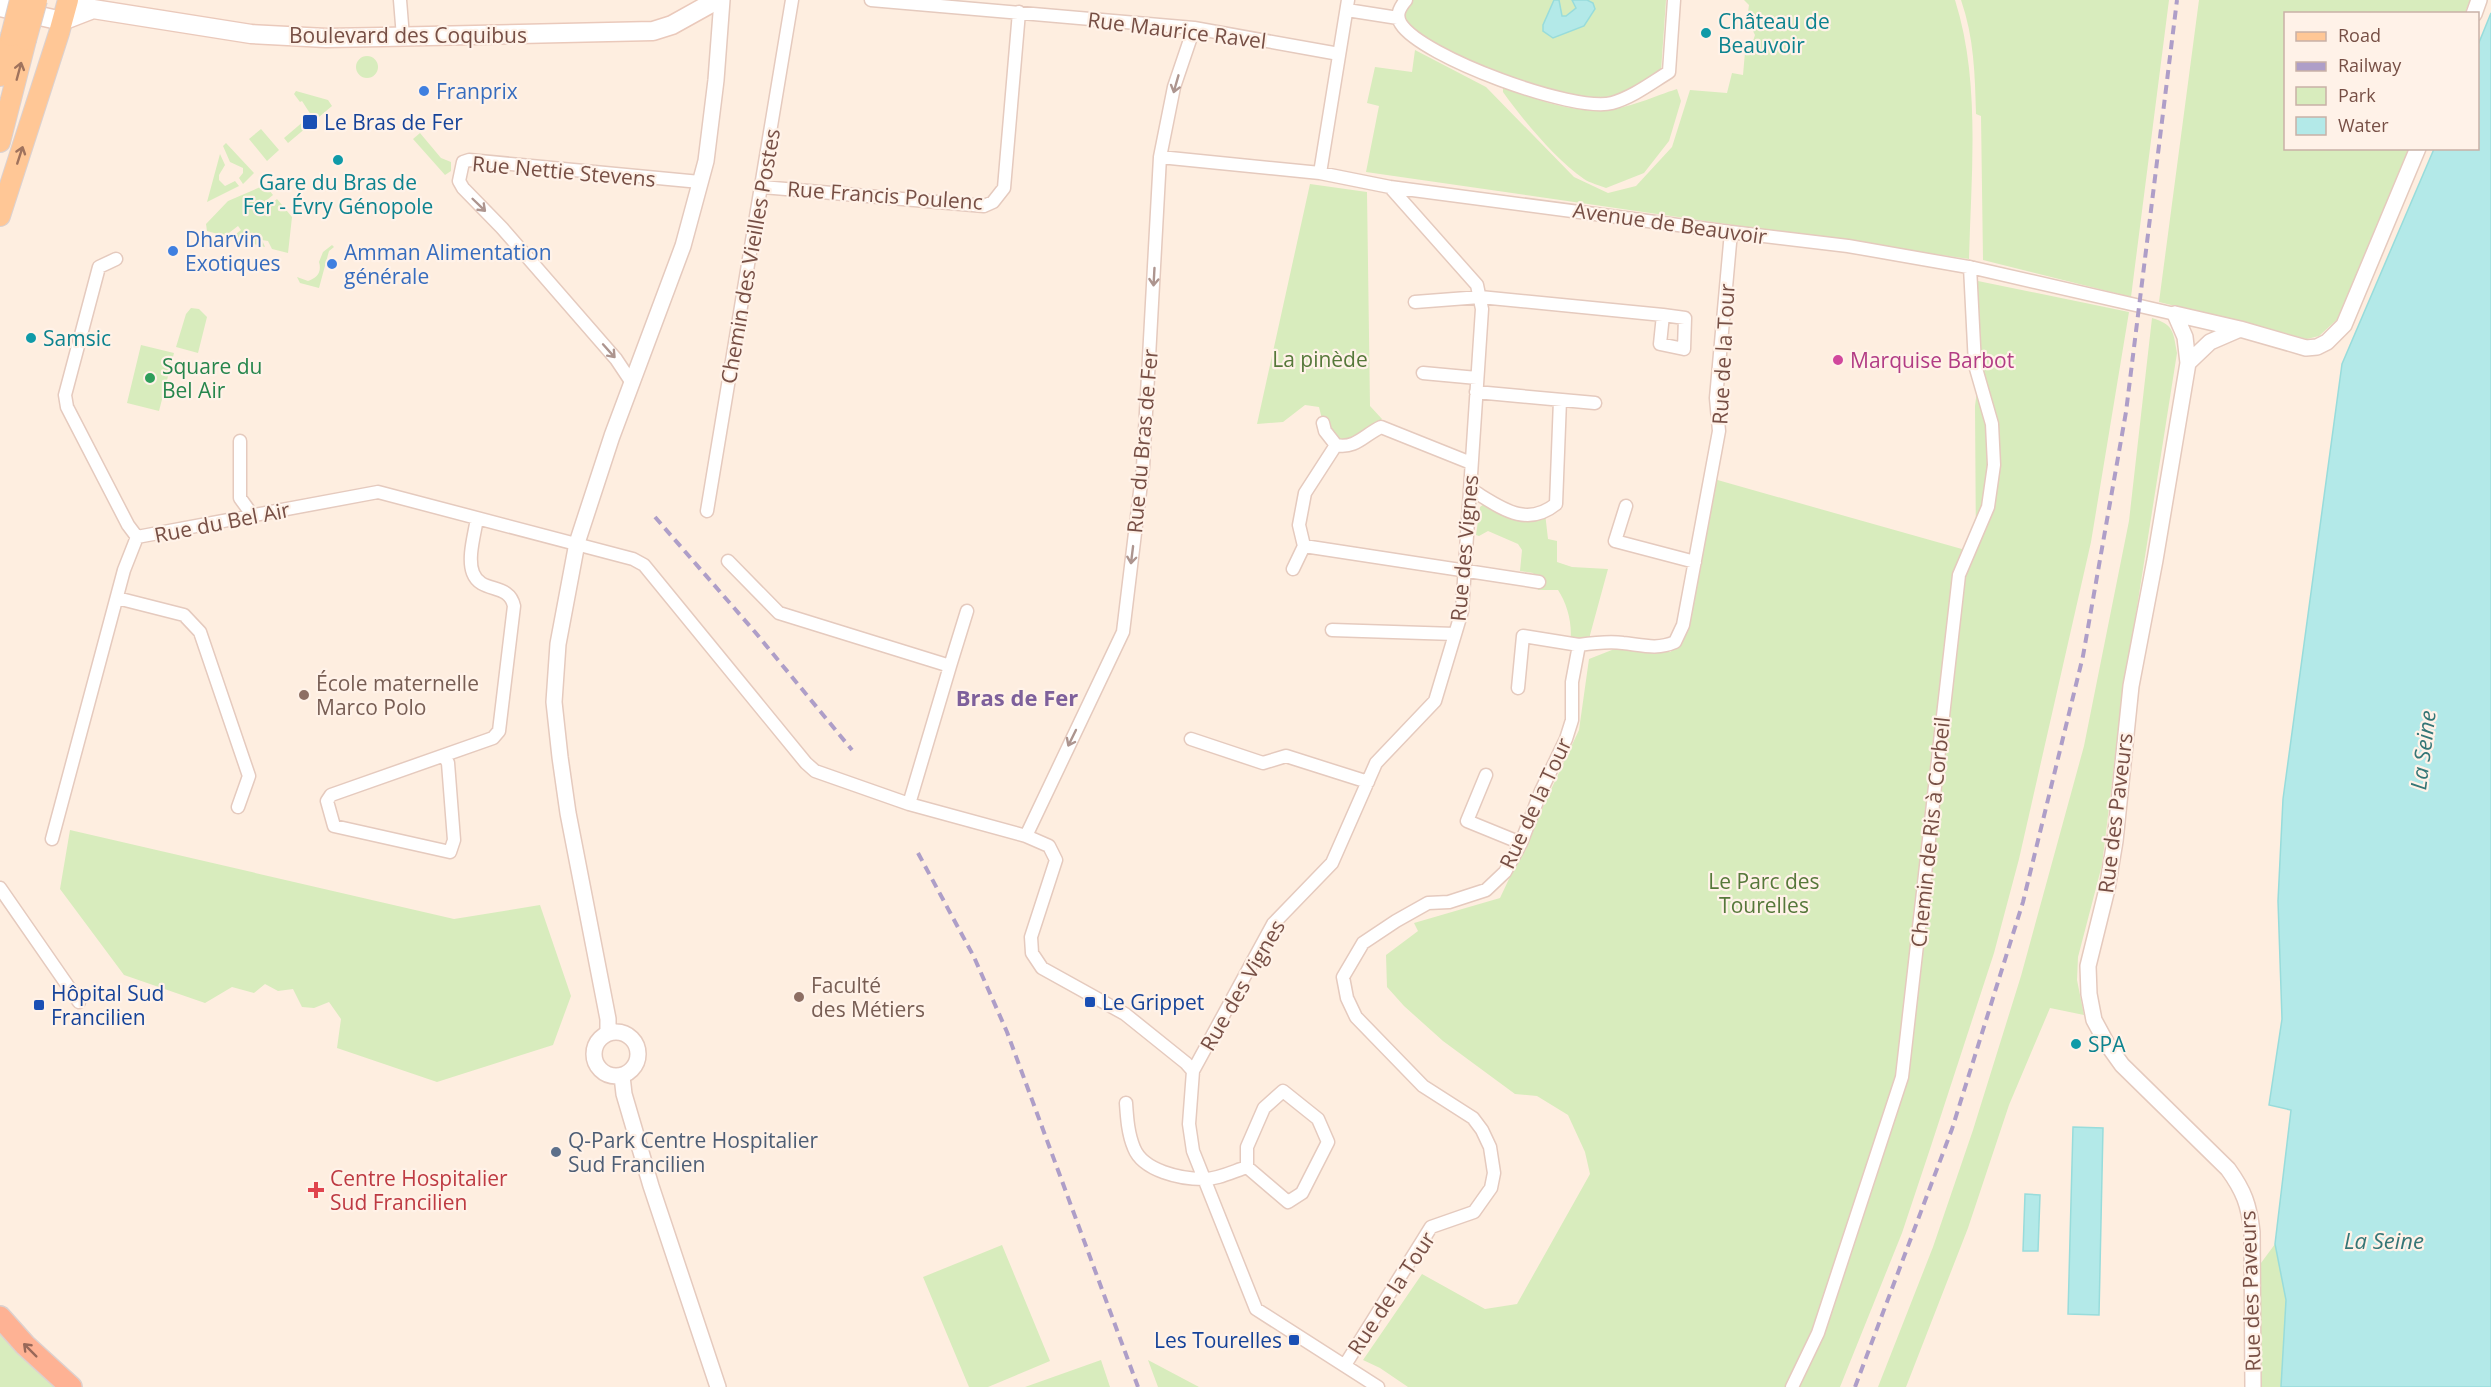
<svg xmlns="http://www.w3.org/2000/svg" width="2491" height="1387" font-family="'Open Sans',sans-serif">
	<rect width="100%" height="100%" fill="#feeee0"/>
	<path fill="#d8ecbd" d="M1406,0H1666L1661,71L1611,103L1530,89L1413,37L1399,7Z
		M1744,0H1955C1981,82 1971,174 1969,259L1366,172L1379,106L1367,103L1375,67L1412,72L1415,50L1486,87L1574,177L1608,193L1636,186L1672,147L1690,90L1727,93L1732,73L1743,75L1745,52L1751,47L1755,35L1747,19L1749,5Z
		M1961,0H2169L2131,297L1983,260L1981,116L1976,114C1975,75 1974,37 1961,0Z
		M2199,0H2470L2465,13L2286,14V148L2410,149L2342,315L2319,336L2307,339L2159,302Z
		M356 67a11 11 0 1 1 22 0a11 11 0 1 1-22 0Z
		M1507,87C1535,100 1573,113 1605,110C1627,109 1655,96 1677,89L1681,101L1669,141L1644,173L1606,188C1599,185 1590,183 1584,179C1556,160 1522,119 1503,92V88Z
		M296,91L328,100L332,106L288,143L284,138L311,115L302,101L300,102L294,94Z
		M261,129L279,150L267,161L249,139Z
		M420,133L441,158L451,162V171L445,175L413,139Z
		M226,143L254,173L243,184L239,178L243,173V168L230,162L223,146Z
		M220,154L225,165L219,175V180L225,186L235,181L239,186L207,202Z
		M1310,184L1367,192L1370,406L1382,419L1362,436L1342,443L1323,423L1319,407L1305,405L1283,422L1257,424Z
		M265,185L273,195L267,200L271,204L277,199L292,217L288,253L272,249L268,241L262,240L265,247L231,238L241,230L238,226L225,236L207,231L206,224L228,201Z
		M332,245L334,247L329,251L319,288L300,283L297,277L308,281C317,278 322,272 319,262L323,252Z
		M1973,280L2129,312L2091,542L2019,859L1994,953L1931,1146L1902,1233L1840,1387H1408L1380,1368L1363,1360L1422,1274L1485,1309L1517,1304L1590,1174L1585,1152L1568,1115L1537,1096L1515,1094L1443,1041L1404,1006L1387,987L1386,955L1418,931L1414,923L1500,898L1579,730L1589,659L1617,648L1671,652L1714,479L1976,553L1975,406L1981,360Z
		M191,308L199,309L207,317L198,353L176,347L186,314Z
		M2152,318C2174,325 2173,331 2177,353L2121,709L2102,865L2078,957L2077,980L2084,1015L2050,1008L2009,1105L1968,1228L1906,1387H1878L1933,1247L1973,1130L2021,976L2084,746L2129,521Z
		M141,345L174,353L159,411L127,403Z
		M1489,500L1511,512L1545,513L1548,539L1557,541V562L1572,567L1608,569L1590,635V643L1570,644C1573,626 1568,605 1558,590H1538L1539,582L1533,573L1520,571L1522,550L1518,544L1488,531L1479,536L1476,535L1480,507Z
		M70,830L454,919L540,905L571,996L553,1045L437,1082L337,1048L341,1019L329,1002L314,1008L302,1007L293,989L278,991L265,984L254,993L232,987L205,1003L124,975L60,889Z
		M2275,1244L2286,1300L2281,1387H2255L2261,1263Z
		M1002,1245L1050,1361L988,1387H969L923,1277Z
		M0,1334L65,1387H0Z
		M1101,1360L1110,1387H1025Z
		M1148,1360L1199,1387H1158Z"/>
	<path fill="#b3e9e8" stroke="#98dcdb" stroke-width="1.5" d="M1554,0H1559L1562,16H1566L1576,8L1572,0H1587L1593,3L1595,9L1584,26L1553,38L1543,31V25Z
		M2491,13V1387H2281L2286,1300L2275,1244L2291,1110L2269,1105L2282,1019L2278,901L2283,799L2342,364L2434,149L2478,148V45Z
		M2073,1127L2103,1128L2099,1315L2068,1314Z
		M2025,1194L2040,1195L2038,1251H2023Z"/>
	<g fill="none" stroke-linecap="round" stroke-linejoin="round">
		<g stroke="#e5cabe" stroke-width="15">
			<path id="minor" d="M400,0L403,37
				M871,0L1194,28L1339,54
				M1406,0C1400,7 1395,15 1401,24C1422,57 1574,113 1612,103C1633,97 1651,83 1669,72L1674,0
				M1347,10L1398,18
				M1160,157L1320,173L1390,187L1731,232L1848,246L1974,268L2175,314
				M1320,173L1348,0
				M762,187L984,206L993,202L1004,188L1019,12
				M116,259L99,267L65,395L67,407L128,525L137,537
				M1415,302L1480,297L1663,315L1685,318L1684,349L1660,344L1663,315
				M1423,373L1477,378
				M632,383L616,359L502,228L463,188L459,181L463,162L469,160L700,182
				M1476,392L1595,403
				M1323,423L1325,431L1336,445
				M240,441V498L253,516
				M1470,489C1499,506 1525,529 1556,504L1560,400
				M1626,506L1615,541L1695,562
				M707,511L792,0
				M1304,546L1539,582
				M728,561L779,613L950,666L909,804
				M1293,569L1304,546L1299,525L1305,493L1336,445C1356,449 1364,435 1381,427L1471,463
				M117,598L184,615L200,632L249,776L238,807
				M1332,630L1455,634
				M950,666L967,611
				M1518,688L1523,636L1579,645
				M1191,739L1263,763L1286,756L1368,782
				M444,756L448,763L454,840L450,852L334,826L327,801L331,795L493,738L499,731L514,606C509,582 481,594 473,573C467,558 475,533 477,518
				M1486,775L1467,821L1521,843
				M1026,836L1123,632L1143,467L1160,157L1174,87L1194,28
				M52,839L124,570L137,537L378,492L633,559L644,565L806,763L815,771L909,804L1026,836L1049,846L1056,860L1031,937L1032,953L1042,968L1125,1014L1186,1063L1193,1071L1189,1124L1193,1151L1256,1309L1378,1387
				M0,888L79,1002
				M1193,1071L1273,924L1332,863L1376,763L1435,701L1462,611L1482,309L1477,285L1390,187
				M1126,1103C1127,1118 1128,1134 1134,1148C1143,1171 1181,1179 1203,1179C1216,1180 1234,1171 1247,1167L1288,1202L1302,1193L1328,1142L1318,1119L1283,1091L1264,1108L1247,1147V1167
				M1345,1365L1431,1227L1474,1212L1491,1188L1494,1173L1490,1147L1482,1130L1473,1118L1423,1086L1356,1017L1347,998L1343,977L1363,943L1396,921L1428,903L1449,902L1486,890L1505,872L1521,843L1541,791L1566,739L1572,720V682L1579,645C1593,643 1608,641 1623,643C1642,645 1657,650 1675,642L1683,625L1719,431L1716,398L1731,232
				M1792,1387L1818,1333L1902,1077L1959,575L1988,507L1994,465L1992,424L1975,365L1970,267"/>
		</g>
		<g stroke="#e5cabe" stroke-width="18">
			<path id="tertiary" d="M2474,14L2479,0
				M2175,314L2185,337L2188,363L2155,560L2131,686L2115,841L2107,889L2088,966L2089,994L2094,1020L2107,1044L2122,1065L2228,1169C2244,1191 2249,1205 2252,1232L2253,1387
				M2175,314L2240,329L2306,348L2317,347L2327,342L2344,325L2418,148
				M2188,363L2210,342L2240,329
				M594 1054a22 22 0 1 1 44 0a22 22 0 1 1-44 0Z
				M608,1033V1019L568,813L560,757L554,702L558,644L577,543L612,436L683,246L706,161L716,80L722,0
				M622,1076L624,1094L651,1186L718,1387"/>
		</g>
		<g stroke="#eac9bb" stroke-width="21">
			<path id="secondary" d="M74,0L93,9L251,34L326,38L382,37L653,31L672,25L717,0
				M0,7L62,21L93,9"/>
		</g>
		<g stroke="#dcd1cf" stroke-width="22">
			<path id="primary" d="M0,76L11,36
				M0,142L26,40
				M0,216L59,33L68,0"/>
		</g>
		<g stroke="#dcd1cf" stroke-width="24">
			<path id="trunk" d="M0,1317L25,1345L71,1387"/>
		</g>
		<use href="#minor" stroke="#fff" stroke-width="12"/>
		<use href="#tertiary" stroke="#fff" stroke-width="15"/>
		<use href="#secondary" stroke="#fff" stroke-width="18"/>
		<use href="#primary" stroke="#ffc796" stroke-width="20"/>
		<use href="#trunk" stroke="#feb294" stroke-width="21"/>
		<path stroke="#ae9ec8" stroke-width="4" stroke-dasharray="9 6" stroke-linecap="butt" d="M655,517L755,632L852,750
			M918,853L974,957L1007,1032L1138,1387
			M1855,1387L1952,1129L2023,902L2083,656L2126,412L2177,0"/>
		<g stroke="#dcd1cf" stroke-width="22" stroke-linecap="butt">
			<path id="primary-bridge" d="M11,36L20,0
				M26,40L37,0"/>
		</g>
		<use href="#primary-bridge" stroke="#ffc796" stroke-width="20"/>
	</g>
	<defs><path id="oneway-shaft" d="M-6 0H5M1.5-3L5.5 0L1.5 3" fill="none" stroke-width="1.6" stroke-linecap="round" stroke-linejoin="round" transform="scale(1.5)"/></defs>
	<g stroke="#a0735d">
		<use href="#oneway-shaft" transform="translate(19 71) rotate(-75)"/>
		<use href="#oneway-shaft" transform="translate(20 155) rotate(-72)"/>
	</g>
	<g stroke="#ad958f">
		<use href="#oneway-shaft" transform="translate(1176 84) rotate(106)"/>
		<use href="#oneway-shaft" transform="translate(479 205) rotate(44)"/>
		<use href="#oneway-shaft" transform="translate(1154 277) rotate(93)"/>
		<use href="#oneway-shaft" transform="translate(609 351) rotate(48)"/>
		<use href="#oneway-shaft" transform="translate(1132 555) rotate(97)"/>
		<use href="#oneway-shaft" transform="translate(1072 738) rotate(116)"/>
	</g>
	<use stroke="#996859" href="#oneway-shaft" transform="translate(30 1350) rotate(-135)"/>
	<g fill="#0f9aa8" stroke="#fff2e8" stroke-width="2">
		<circle cx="1706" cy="33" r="6"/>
		<circle cx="338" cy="160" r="6"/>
		<circle cx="31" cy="338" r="6"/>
		<circle cx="2076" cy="1044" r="6"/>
	</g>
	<g fill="#3f7fe0" stroke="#fff2e8" stroke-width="2">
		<circle cx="424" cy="91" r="6"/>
		<circle cx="173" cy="251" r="6"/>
		<circle cx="332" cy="264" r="6"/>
	</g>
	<g fill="#1a4fb4" stroke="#fff2e8" stroke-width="2">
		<rect x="302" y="114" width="16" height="16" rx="3"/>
		<rect x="1084" y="996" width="12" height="12" rx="3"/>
		<rect x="33" y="999" width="12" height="12" rx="3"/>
		<rect x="1288" y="1334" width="12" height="12" rx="3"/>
	</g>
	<circle fill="#d1479c" stroke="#fff2e8" stroke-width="2" cx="1838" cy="360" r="6"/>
	<circle fill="#2e9e5b" stroke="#fff2e8" stroke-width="2" cx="150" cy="378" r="6"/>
	<g fill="#8d6e63" stroke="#fff2e8" stroke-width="2">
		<circle cx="304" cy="695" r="6"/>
		<circle cx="799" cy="997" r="6"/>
	</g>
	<circle fill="#5c6f8a" stroke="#fff2e8" stroke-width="2" cx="556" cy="1152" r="6"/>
	<path fill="#e0444e" stroke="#fff2e8" stroke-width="2" d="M313 1181h6v6h6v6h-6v6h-6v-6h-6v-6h6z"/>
	<g text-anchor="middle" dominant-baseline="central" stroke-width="4.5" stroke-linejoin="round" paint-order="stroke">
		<g font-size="21" fill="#0d838f" stroke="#fff2e8" text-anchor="start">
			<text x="1718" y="21">Château de<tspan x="1718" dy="24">Beauvoir</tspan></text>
			<text x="338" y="182" text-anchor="middle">Gare du Bras de<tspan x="338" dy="24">Fer - Évry Génopole</tspan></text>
			<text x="43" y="338">Samsic</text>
			<text x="2088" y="1044">SPA</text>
		</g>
		<g font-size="21" fill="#774f45" stroke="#fff2e8">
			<text transform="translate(1177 30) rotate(7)">Rue Maurice Ravel</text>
			<text x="408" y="35">Boulevard des Coquibus</text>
			<text transform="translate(564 171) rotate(5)">Rue Nettie Stevens</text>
			<text transform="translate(885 195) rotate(4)">Rue Francis Poulenc</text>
			<text transform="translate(1670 223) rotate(8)">Avenue de Beauvoir</text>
			<text transform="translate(750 256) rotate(-80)">Chemin des Vieilles Postes</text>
			<text transform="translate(1723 354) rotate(-87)">Rue de la Tour</text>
			<text transform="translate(1142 441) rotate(-85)">Rue du Bras de Fer</text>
			<text transform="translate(222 522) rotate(-11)">Rue du Bel Air</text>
			<text transform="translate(1464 548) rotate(-85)">Rue des Vignes</text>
			<text transform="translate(1535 803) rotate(-65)">Rue de la Tour</text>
			<text transform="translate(2115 813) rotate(-83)">Rue des Paveurs</text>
			<text transform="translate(1930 832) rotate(-84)">Chemin de Ris à Corbeil</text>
			<text transform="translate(1242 985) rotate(-60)">Rue des Vignes</text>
			<text transform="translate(2250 1291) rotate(-92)">Rue des Paveurs</text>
			<text transform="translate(1391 1293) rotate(-57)">Rue de la Tour</text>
		</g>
		<g font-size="21" fill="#366cbe" stroke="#fff2e8" text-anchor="start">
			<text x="436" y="91">Franprix</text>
			<text x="185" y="239">Dharvin<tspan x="185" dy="24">Exotiques</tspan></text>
			<text x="344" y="252">Amman Alimentation<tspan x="344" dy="24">générale</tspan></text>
		</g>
		<g font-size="21" fill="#164399" stroke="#fff2e8" text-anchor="start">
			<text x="324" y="122">Le Bras de Fer</text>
			<text x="51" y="993">Hôpital Sud<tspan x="51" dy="24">Francilien</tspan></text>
			<text x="1102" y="1002">Le Grippet</text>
			<text x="1282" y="1340" text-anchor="end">Les Tourelles</text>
		</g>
		<g font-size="21" fill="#56783a" stroke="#fff2e8">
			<text x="1320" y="359">La pinède</text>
			<text x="1764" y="881">Le Parc des<tspan x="1764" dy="24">Tourelles</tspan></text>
		</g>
		<g font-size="21" fill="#b23c85" stroke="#fff2e8" text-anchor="start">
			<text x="1850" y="360">Marquise Barbot</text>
		</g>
		<g font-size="21" fill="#27864d" stroke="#fff2e8" text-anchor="start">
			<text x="162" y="366">Square du<tspan x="162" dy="24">Bel Air</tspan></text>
		</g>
		<g font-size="21" fill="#785e54" stroke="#fff2e8" text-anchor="start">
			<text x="316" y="683">École maternelle<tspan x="316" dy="24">Marco Polo</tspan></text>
			<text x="811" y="985">Faculté<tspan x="811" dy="24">des Métiers</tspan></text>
		</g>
		<g font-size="21" fill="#4e5e75" stroke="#fff2e8" text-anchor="start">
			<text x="568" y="1140">Q-Park Centre Hospitalier<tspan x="568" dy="24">Sud Francilien</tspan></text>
		</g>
		<g font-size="21" fill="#be3a42" stroke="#fff2e8" text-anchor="start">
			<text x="330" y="1178">Centre Hospitalier<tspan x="330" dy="24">Sud Francilien</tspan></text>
		</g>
		<g font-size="22" font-weight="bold" fill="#7e609b" stroke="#fff2e8">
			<text x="1017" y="697">Bras de Fer</text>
		</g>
		<g font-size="22" font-style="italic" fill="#357676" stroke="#fff2e8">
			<text transform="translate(2422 750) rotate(-83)">La Seine</text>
			<text x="2384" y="1240">La Seine</text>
		</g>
	</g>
	<rect x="2284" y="12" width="195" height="138" fill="#fff2e8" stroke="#c9b1a7" stroke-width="1.5"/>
	<rect x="2296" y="32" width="30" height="9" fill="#ffc796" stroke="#c9b1a7" stroke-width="1.5"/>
	<text x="2338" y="42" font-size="18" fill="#774f45">Road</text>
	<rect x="2296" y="62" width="30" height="9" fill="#ae9ec8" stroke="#c9b1a7" stroke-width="1.5"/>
	<text x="2338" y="72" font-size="18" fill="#774f45">Railway</text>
	<rect x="2296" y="87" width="30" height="18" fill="#d8ecbd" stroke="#c9b1a7" stroke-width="1.5"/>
	<text x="2338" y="102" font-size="18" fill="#774f45">Park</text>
	<rect x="2296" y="117" width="30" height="18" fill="#b3e9e8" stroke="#c9b1a7" stroke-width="1.5"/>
	<text x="2338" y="132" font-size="18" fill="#774f45">Water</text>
</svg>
